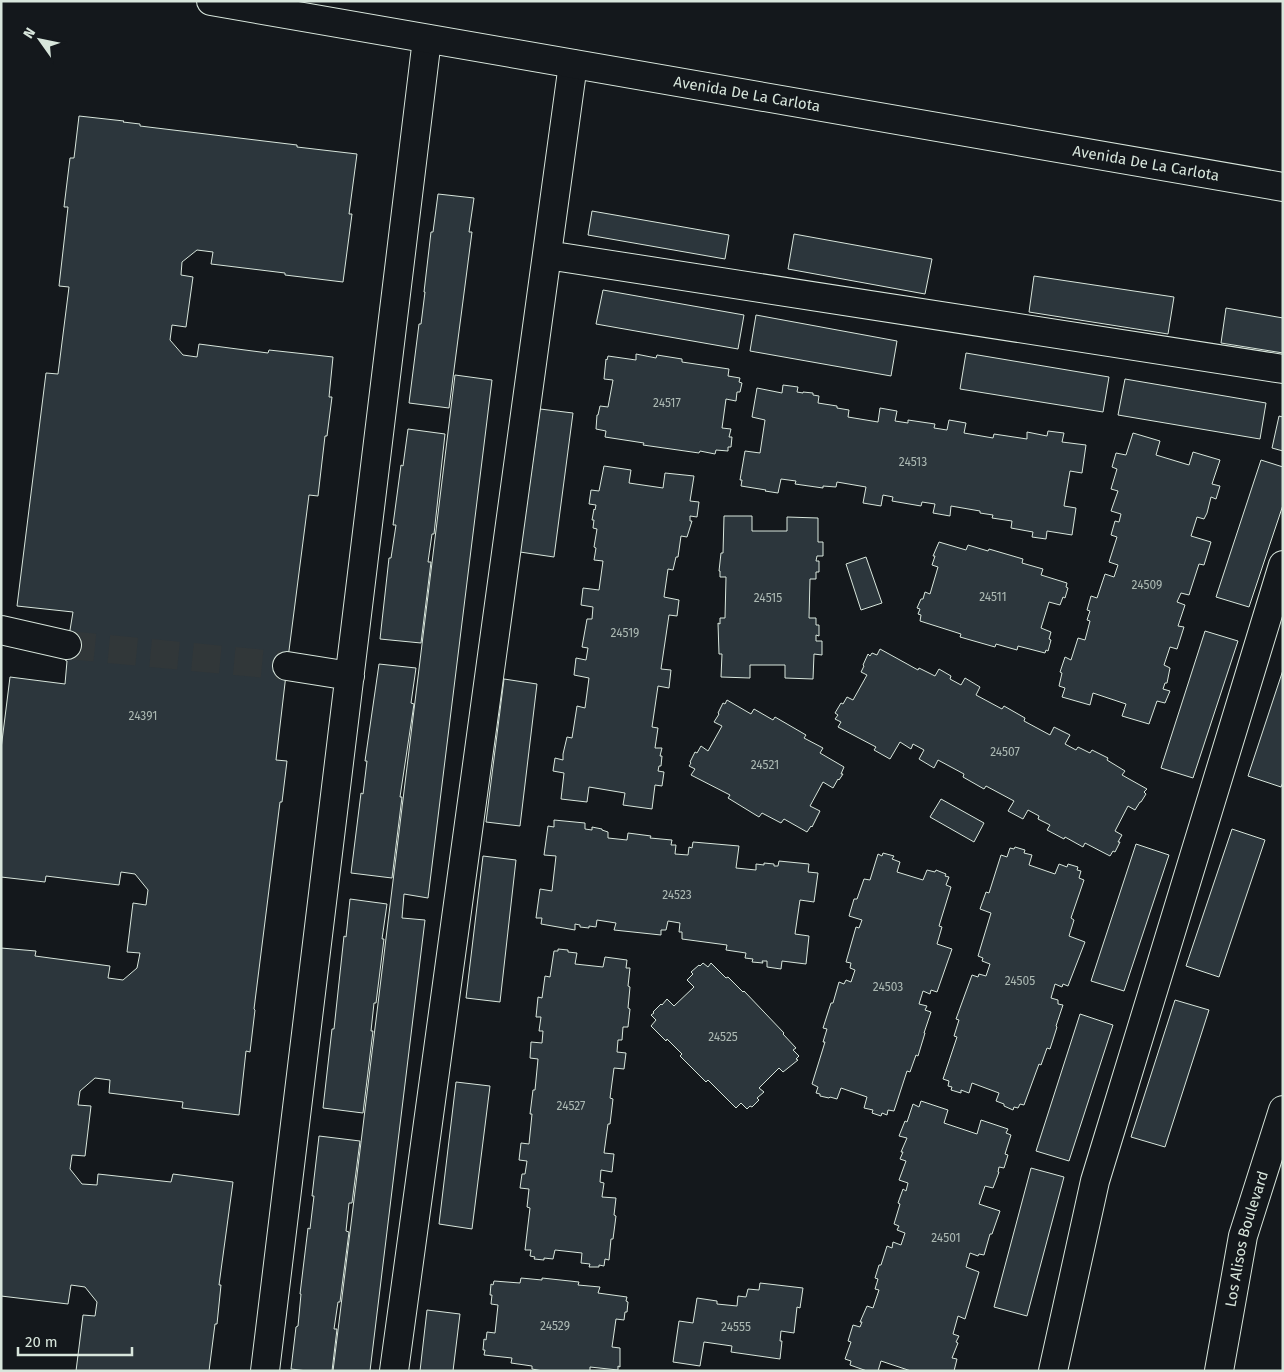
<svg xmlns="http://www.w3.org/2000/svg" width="1284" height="1372" font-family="'Fira Sans',sans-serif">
	<rect width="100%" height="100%" fill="#14181c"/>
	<path fill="#2c363c" stroke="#d8e6dc" d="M79,116L124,121L123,122L140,124V126L297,145V147L357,154L349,214H352L343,282L285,275V273L211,264L213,252L197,250L182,262L181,275L193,277L186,327L172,325L170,340L183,355L197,357L199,344L268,353L269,350L333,357L329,397H332L327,436H325L318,496L309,495L287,666L276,760L287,761L282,802H280L254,1009L255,1010L250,1052L246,1051L239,1115L182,1108L183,1102L109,1093L110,1080L95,1078L80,1091L78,1105L91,1106L85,1156L72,1155L70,1169L82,1184L97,1185L98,1174L171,1182L173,1174L233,1182L219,1285H221L217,1324H215L209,1371H76L83,1315L95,1316L97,1302L85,1287L71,1285L68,1304L1,1296V948L36,951L35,956L110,966L108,978L123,980L137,968L140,953L127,952L133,903L146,905L148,890L135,874L121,872L119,885L46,876L45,882L1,877V749L10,677L65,684L67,661L65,660L73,612L17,606L46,373L58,374L69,287L59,286L68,207H64L70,158H74Z
		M438,194L474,198L469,232H472L449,408L409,403L419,324H421L425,292H424L431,232H433Z
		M592,211L729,235L725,259L588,235Z
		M794,234L932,259L925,294L788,269Z
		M1034,276L1174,297L1168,334L1029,312Z
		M603,290L744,315L738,349L596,324Z
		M1226,308L1283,318V353L1221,343Z
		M756,315L897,341L891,376L750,351Z
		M966,353L1109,377L1103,412L960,389Z
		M636,354L656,358L657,355L682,359V362L729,369L728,376L740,378L739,382L742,383L740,392H737L736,401L726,399L722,428L731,429L729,437H732L731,447H728V451L716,450L715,454L700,451L699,453L643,445L644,443L605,437L606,431L596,429L597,415H598L600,406L608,407L613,380L604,379L606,359L607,360L608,356L636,360Z
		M455,375L492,380L428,898L404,894L402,918L425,920L370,1371H333Z
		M1125,379L1266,403L1260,439L1118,415Z
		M783,385L798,387L797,392L803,393V392L813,393V395L819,396L818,403L837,406V408L849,410L848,417L878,422L880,408L897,411L895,421L908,423V420L935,424L934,428L947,430L949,420L966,423L964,433L993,438L994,434L1027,439V432L1047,436L1048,431L1064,433L1062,442L1086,445L1082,473L1070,471L1064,506L1076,508L1072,535L1047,531L1046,539L1032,537L1033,532L1011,528L1012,521L992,518L993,515L980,513V511L951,506L950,516L933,513L935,504L922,502L921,506L892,501L893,497L883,495L881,506L863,503L866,487L837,482L836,487L823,486V488L795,484L796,481L781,479L778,493L765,491L766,490L741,486L742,480H740L745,451L760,453L765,420L752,417L757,388L782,393Z
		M540,409L573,413L554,557L520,552Z
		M1279,416L1283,417V451L1272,448Z
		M408,429L445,434L434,534H432L428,562H431L421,643L380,639L389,558H391L396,525H393L401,465L403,466Z
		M1133,433L1160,441L1156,455L1189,465L1193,452L1220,460L1212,484L1220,486L1216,499L1211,497L1207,513L1204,519L1197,517L1191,536L1211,542L1204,565L1199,564L1189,595L1181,593L1177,602L1185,605L1178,626L1184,627L1177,649L1170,647L1164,665L1170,668L1167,683H1165L1163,689L1170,691L1165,703L1157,701L1149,724L1122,716L1126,704L1093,693L1090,705L1062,697L1065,688L1059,686L1062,673L1060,672L1065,657L1071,660L1078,638L1085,640L1090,621L1087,620L1090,611L1087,610L1091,596L1097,598L1105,574L1114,577L1118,565L1109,562L1117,537L1111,535L1115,521L1119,522L1121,514L1111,511L1118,491L1111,489L1117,469L1112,467L1116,453L1126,455Z
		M1261,460L1283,467V505L1249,607L1216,597Z
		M604,466L631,470L629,483L663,488L665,473L694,476L690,501L699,502L697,517L690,516V521H692L687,537L681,536L678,557H676L673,570L668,569L664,597L679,600L677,616L669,615L661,669L671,670L669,688L658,686L652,727L658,728L655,748H662L660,756H662L661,766H659L658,771L664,772L662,786L655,785L652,809L623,805L625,793L589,787L587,802L561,799L564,773L553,771L555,758L563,760V754L567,737L572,738L577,706L585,708L589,678L574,675L576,658L586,660L588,648L582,647L587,619H592L593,607L581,605L583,588L599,590L603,561L594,560L596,548L594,547L597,529L593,528L594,520H592L594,509L595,510L596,505L589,504L591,490L599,491Z
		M724,516H752V531H787V517L818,518V542H823V556H817L816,561H819V572H816V579H810L809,618H816V625H819V636L816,635V641H822V655L814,654L813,679L785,678V665H750V678L721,677L722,654H719L718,623L720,624V618H725L726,577H720V571H719L721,553H723Z
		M939,542L966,550L968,545L988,551L989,549L1023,559L1022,563L1043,569L1041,575L1067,583L1066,587L1068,588L1065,598L1063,597L1060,605L1049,602L1041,628L1051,632L1049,639L1051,640L1048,651L1046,650L1045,653L1018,646L1017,650L996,644L995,647L960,637L961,634L920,621L921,615L918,614L920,609L917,608L921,599H923L925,592L930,594L938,567L932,565L935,556H933Z
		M866,557L882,603L861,610L846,564Z
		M1205,631L1238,641L1193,778L1161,768Z
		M880,649L918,670L919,668L935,676L939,669L951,676L950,679L961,685L965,678L980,687L976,695L1002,709L1004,706L1025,718L1024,721L1050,735L1054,727L1070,735L1065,744L1076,750L1078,747L1090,753L1092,750L1108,758L1107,760L1125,771L1122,775L1147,789L1144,792L1146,794L1141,802H1140L1135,810L1128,806L1115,831L1122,835L1118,842H1120L1115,852L1113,851L1110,856L1085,843L1083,847L1065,837L1064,839L1047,830L1050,825L1038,819L1039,816L1028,810L1023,819L1008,811L1014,801L986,786L984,789L963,777L964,774L938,760L934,768L919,759L924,750L913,744L911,749L900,742L890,759L874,750L876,747L838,727L841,722L835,719L838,715L835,713L841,703L843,704L847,697L853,700L867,675L861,672L864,666L863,665L868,654L870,656L872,653L877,655Z
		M379,664L416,668L411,703L414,704L400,797H402L392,878L351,873L361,793L363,794L367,761H365Z
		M1283,670V782L1281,787L1248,776Z
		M504,679L537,684L520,826L486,822Z
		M727,700L751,714L754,709L773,720L775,717L806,735L804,738L823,748L820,753L844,767L841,774H843L839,780L838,779L833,788L823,782L810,806L820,811L812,827L811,826L807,832L784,819L781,823L762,813L759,817L728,798L730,795L691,775L695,769L689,766L691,763L690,762L695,752L697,753L701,746L708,751L722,726L714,722L719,714L718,713L723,703L725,704Z
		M941,799L984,823L974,842L930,817Z
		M554,820L585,823V829L592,830V827L602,829V830L608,832V838L627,840L628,833L651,836L650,838L672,840L671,845H676L675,854L688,855L689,847L692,848L693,842L739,846L736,868L756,870V864L764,865V863L774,864V866H778L779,861L809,864L808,872L818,873L814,902L800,900L795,934L809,936L806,964L782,961L781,969L767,967V961H762L763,963L752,962L753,959L745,958L746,953L726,950L727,945L682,939V932H679L680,923L668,921L666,930H661V935L614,930L616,923L597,920L596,927L589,926V928L580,927V925L575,924V930L541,924L542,918H536L540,889L552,891L556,856L544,855L548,826L554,827Z
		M1232,829L1265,840L1219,977L1186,966Z
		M1136,844L1169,855L1124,991L1091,981Z
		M1015,847L1025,850L1024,853L1032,855L1029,865L1055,874L1059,864L1067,867L1068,864L1078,867L1077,870L1081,871L1079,878L1084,880L1071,918L1074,920L1069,936L1085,942L1068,986L1063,984L1062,987L1055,984L1051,998L1058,1000V1004L1063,1005L1056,1026L1057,1027L1050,1049L1047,1048L1041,1065L1039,1064L1024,1105L1020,1104L1018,1108L1014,1107L1013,1110L1004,1106V1104L996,1101L999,1093L972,1083L969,1093L961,1090V1093L951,1090L952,1087L948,1086L949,1081L943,1079L957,1037L954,1036L959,1020L956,1019L972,975L978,977L979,974L986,976L990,964L982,961L983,958L978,956L991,913L980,909L986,892L989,893L1001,855L1007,857L1010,848L1014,849Z
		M883,853L894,856L892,859L900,862L897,872L923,880L927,870L935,872L936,870L946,874L945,876L949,877L946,885L951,887L939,926L942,927L937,944L952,949L937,992L931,990L930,994L923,991L919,1004L927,1006L925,1010L931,1012L924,1033H925L918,1056L916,1055L910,1072L907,1071L894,1111L888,1110L887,1115L882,1113L881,1116L872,1113L873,1110L864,1108L867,1097L841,1088L837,1099L830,1097L829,1098L820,1096V1094L816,1093L818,1087L812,1084L825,1042H823L827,1029L823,1028L831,1003H833L839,982L844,984L846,980L851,982L855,970L850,968L851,963L846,962L856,927L859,928L862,920L849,916L854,899H857L864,879L870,880L878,854L882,856Z
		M483,856L516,860L500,1002L466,998Z
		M350,899L387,904L382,939H384L376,1003H374L371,1031H373L363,1113L323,1108L332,1029H334L344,936L346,937Z
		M558,949L568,950V952L577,953L575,964L603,967L605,957L627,960L626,968H630L628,986L630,987L628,1008L630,1009L628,1027H623L622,1040H618L617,1052L626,1053L624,1069L614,1068L610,1098L613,1099L610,1124H608L604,1153L614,1154L612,1172L601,1170L600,1182L604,1183L602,1197L616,1198L614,1215L616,1216L613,1239H611L609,1260L605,1259L604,1266L599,1265V1267H589L590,1264L581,1263L582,1253L555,1250L553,1259L544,1258V1260L534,1259L535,1257L530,1256L531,1250H525L530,1208L527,1207L529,1189L520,1188L522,1174H525L527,1161L519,1160L521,1143L529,1144L532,1114H530L533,1090H535L538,1059L530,1058L531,1042L542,1043L543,1031H539L541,1017H536L538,997L542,998L545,976L550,977L554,951H558Z
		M703,963L708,967L711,963L726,978L728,977L743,992L744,991L784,1033L783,1034L796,1048L793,1050L799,1056L796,1059L798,1060L783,1072L779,1068L759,1088L764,1092L757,1098L759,1100L752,1107L750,1106L747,1109L741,1103L736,1108L708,1080L706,1082L680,1056L682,1054L667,1039L666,1041L651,1026L656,1020L651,1015L654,1013L653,1012L661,1004L662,1005L667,999L674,1006L694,987L687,980L693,974L691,972L699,965L700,966Z
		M1175,1000L1209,1010L1165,1147L1131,1137Z
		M1080,1014L1113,1025L1069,1161L1036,1151Z
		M456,1082L490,1086L472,1229L439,1224Z
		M921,1101L948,1110L944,1123L977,1134L981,1120L1008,1129L1006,1133L1011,1135L1005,1154L1008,1155L1004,1168L999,1167L998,1172H999L993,1188L985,1186L979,1204L1000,1211L992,1234H990L984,1255L979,1254L978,1256L970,1253L966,1267L979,1272L965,1319L958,1316L953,1334L959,1336L956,1342L958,1343L952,1358L957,1359L954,1371H911L881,1361L878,1371H867L850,1365L851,1361L845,1359L851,1342L848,1341L853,1325L860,1327L862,1322H860L867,1306L873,1308L879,1290L875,1289L878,1279L875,1278L879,1265H881L887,1246L892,1248L893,1242L901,1245L905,1233L897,1230L899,1226L894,1224L900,1204L898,1203L903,1189L906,1191L908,1183L899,1180L906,1161L900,1159L903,1152H901L907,1138L899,1136L905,1121L907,1122L913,1104L919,1107Z
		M319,1136L360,1141L352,1203H349L346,1231L349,1232L340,1302H338L334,1329H337L332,1371H307L291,1369L296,1327L298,1326L301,1294H300L308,1228L310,1229L314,1196H312Z
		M1031,1168L1064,1177L1027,1316L994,1307Z
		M521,1278L542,1280V1278L579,1282L578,1285L600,1287L598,1293L627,1297L626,1301L628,1302L627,1312H625L624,1320L616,1319L612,1347L620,1348V1367L618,1366V1370L590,1367V1371H543L532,1369V1366L511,1363L512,1358L484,1355L485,1350H483L484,1339L486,1340L487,1332L495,1333L498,1305L491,1304L492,1295H490L491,1284L493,1285L494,1281L520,1283Z
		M760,1283L803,1288L800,1308L797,1307L794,1333L781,1331L780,1341H782L780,1359L731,1352L732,1346L704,1342L700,1366L673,1362L679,1321L693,1323L697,1298L717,1301V1304L737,1306L738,1296L746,1297L748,1289L759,1290Z
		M427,1310L460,1314L453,1371H420Z"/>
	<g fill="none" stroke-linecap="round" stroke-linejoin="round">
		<path stroke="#313739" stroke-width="28" stroke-dasharray="28 14" stroke-linecap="butt" d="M67,645L287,666"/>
		<g stroke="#d8e6dc" stroke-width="30">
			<path id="minor" d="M547,255L1283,369
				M1,630L67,645
				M287,666L350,676
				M265,1371L427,39
				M394,1371L573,64
				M1053,1371L1095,1181L1283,565"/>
		</g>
		<g stroke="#d8e6dc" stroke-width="30">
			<g id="major">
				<path id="s1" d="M211,1L1283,187"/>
				<path id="s2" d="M1219,1371L1243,1236L1283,1110"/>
			</g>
		</g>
		<use href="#minor" stroke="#14181c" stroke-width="28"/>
		<use href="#major" stroke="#14181c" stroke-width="28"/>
	</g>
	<g text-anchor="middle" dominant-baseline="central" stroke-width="4" stroke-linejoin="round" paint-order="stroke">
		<g font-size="12" fill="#adbab4">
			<text x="667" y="403">24517</text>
			<text x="913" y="462">24513</text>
			<text x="1147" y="585">24509</text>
			<text x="993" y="597">24511</text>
			<text x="768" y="598">24515</text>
			<text x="625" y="633">24519</text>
			<text x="143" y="716">24391</text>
			<text x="1005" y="752">24507</text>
			<text x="765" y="765">24521</text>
			<text x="677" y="895">24523</text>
			<text x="1020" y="981">24505</text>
			<text x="888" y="987">24503</text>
			<text x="723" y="1037">24525</text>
			<text x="571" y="1106">24527</text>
			<text x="946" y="1238">24501</text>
			<text x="555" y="1326">24529</text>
			<text x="736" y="1327">24555</text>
		</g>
		<g font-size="15" fill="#d8e6dc" stroke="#14181c">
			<text stroke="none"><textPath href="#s1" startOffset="544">Avenida De La Carlota</textPath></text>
			<text stroke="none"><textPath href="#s1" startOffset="949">Avenida De La Carlota</textPath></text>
			<text stroke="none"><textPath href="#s2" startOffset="135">Los Alisos Boulevard</textPath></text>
		</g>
	</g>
	<rect width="1284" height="1372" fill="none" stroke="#d8e6dc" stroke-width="5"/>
	<g transform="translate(40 40) rotate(303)" stroke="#14181c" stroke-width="4" paint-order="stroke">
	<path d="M0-4L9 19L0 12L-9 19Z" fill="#d8e6dc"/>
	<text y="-8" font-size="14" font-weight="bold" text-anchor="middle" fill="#d8e6dc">N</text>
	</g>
	<path d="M18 1347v8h114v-8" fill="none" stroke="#d8e6dc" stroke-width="2.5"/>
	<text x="25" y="1347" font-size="15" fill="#d8e6dc" stroke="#14181c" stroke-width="4" paint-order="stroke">20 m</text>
</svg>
